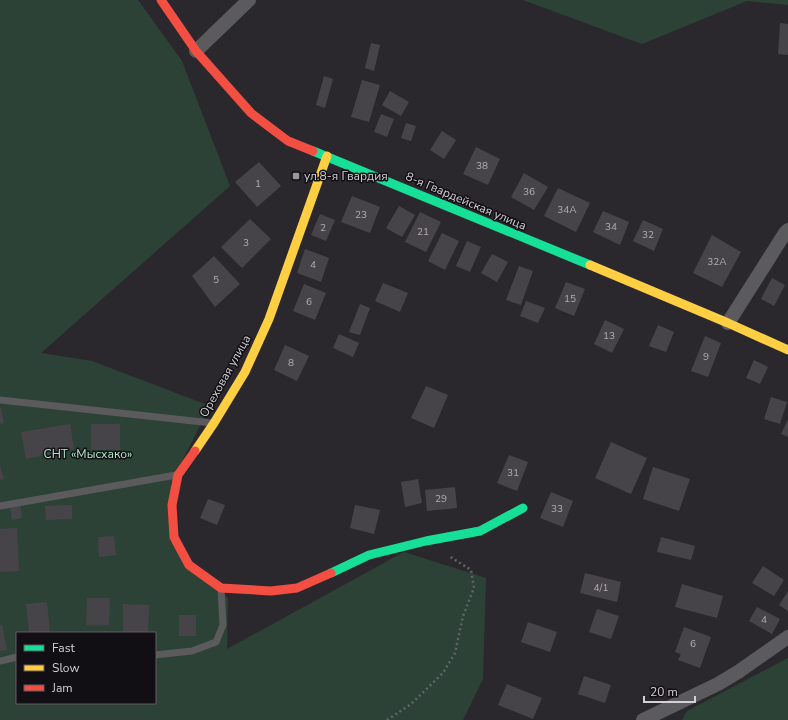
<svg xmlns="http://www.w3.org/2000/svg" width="788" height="720" font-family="'Nunito Sans',sans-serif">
	<rect width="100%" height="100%" fill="#2b282d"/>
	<path fill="#2c4237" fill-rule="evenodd" d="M0,0H138L182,61L230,186L41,353L92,361L210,406L171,483L170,541L228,598L227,649L404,552L486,578L483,679L463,720H0ZM17,633H155V703H17Z
		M523,0H788V5L747,1L642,44Z
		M788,658V720H682L687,711Z"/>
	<path fill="#474449" d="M780,23L788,24V55L778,54Z
		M371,43L380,45L374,71L365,68Z
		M324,76L333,79L325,108L316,105Z
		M362,80L380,85L369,122L351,117Z
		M390,91L409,102L401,116L382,105Z
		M381,114L394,119L387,137L374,132Z
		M406,123L416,126L411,141L401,138Z
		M442,131L456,140L444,159L430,150Z
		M476,147L500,159L488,185L463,174Z
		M259,162L281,186L257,207L235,182Z
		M524,173L548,187L534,210L511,197Z
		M558,188L590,203L576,232L544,216Z
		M352,196L380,207L370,233L341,222Z
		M399,206L415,215L402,237L386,228Z
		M603,211L629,222L620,245L593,232Z
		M420,212L441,222L426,252L405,242Z
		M320,214L335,220L326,241L311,235Z
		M250,219L271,239L242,268L221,247Z
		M643,220L663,229L654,251L633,241Z
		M442,233L459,241L445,270L428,261Z
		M712,235L741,252L722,287L693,273Z
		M467,241L481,247L470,272L456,266Z
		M305,249L329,258L321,282L297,273Z
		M492,254L508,262L497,282L481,273Z
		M214,256L240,284L215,307L192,276Z
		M519,266L533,271L521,305L506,300Z
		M772,278L785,285L774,306L761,299Z
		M566,282L585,289L574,316L555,308Z
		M383,283L408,293L400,312L375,301Z
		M304,284L326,293L315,320L293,311Z
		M526,301L545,308L538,323L520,316Z
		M360,304L370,308L360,335L349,332Z
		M605,320L624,329L612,353L594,344Z
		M658,325L674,332L666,352L649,346Z
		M339,334L359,343L353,357L333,348Z
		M705,336L721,343L708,377L691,371Z
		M285,345L309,356L297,381L274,370Z
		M754,360L768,367L760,384L746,378Z
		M426,386L448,395L434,428L411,418Z
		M771,397L787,402L780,424L764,419Z
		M0,408H1L4,423L0,424Z
		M788,419V437L781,434Z
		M70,424L74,449L26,459L21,432Z
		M91,424H120V450H91Z
		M611,442L647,458L631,494L595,478Z
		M509,455L528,462L517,491L497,483Z
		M0,465L4,479L0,480Z
		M653,467L690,479L679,511L643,499Z
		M418,479L422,503L405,507L401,482Z
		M455,487L457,508L427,511L425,490Z
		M551,492L573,501L563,527L540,518Z
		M208,499L225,505L217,525L200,518Z
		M20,504L22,518L12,520L10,506Z
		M72,505V519L46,520L45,506Z
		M355,505L380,510L374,534L350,528Z
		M17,528L19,571L0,572V529Z
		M114,536L116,555L99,557L98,537Z
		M661,537L695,546L691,560L657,552Z
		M763,566L784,580L774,596L752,583Z
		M585,573L621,582L617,602L580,593Z
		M682,584L723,596L717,618L675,607Z
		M788,591V611L779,605Z
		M87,598H110L109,625H86Z
		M47,602L50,633H29L26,604Z
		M123,604L149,605L148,633H123Z
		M757,607L780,619L772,634L749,621Z
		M597,609L619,616L611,639L589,632Z
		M179,615H196V636H179Z
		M528,622L557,632L550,652L521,642Z
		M0,625H2L7,650L0,651Z
		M684,627L711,637L700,668L678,660L681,654L675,652Z
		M584,676L611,685L605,703L578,694Z
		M507,684L542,698L533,719L498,705Z"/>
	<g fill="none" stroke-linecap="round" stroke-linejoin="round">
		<path stroke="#646366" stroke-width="2.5" stroke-dasharray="2 3" stroke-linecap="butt" d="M387,720L411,704L443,673L455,653L463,616L474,588L471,570L449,556"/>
		<path stroke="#5b5a5d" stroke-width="7" d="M0,400L212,423
			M0,506L176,475
			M155,655L192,651L216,642L223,625L221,588
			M0,661L17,657"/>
		<path stroke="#5b5a5d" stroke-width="14" d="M196,51L249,0
			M728,323L785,233L788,230
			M643,720L718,684L738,672L788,637"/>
		<path stroke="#16e098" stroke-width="9" d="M313,151L590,265
			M331,573L369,555L426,541L480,531L523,508"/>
		<path stroke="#ffcf43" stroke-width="9" d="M590,265L728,323L788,350
			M195,451L214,423L245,372L269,319L327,156"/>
		<path stroke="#f24e42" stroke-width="9" d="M161,0L196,51L251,113L288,141L313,151
			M195,451L178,475L172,505L174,537L189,565L221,588L271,591L297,588L331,573"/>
	</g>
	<rect fill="#99959c" stroke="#120f14" stroke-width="1.5" x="292" y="172" width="8" height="8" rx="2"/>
	<g text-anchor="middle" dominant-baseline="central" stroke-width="3" stroke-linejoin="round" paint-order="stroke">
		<g font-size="10" fill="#b1adb4">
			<text x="482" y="166">38</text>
			<text x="258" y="184">1</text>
			<text x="529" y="192">36</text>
			<text x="567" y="210">34А</text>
			<text x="361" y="215">23</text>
			<text x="611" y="227">34</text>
			<text x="323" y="228">2</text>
			<text x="423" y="232">21</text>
			<text x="648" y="235">32</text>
			<text x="246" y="243">3</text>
			<text x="717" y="262">32А</text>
			<text x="313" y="265">4</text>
			<text x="216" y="280">5</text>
			<text x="570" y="299">15</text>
			<text x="309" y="302">6</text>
			<text x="609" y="336">13</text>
			<text x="706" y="357">9</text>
			<text x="291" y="363">8</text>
			<text x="513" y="473">31</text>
			<text x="441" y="499">29</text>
			<text x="557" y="509">33</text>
			<text x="601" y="588">4/1</text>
			<text x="764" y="620">4</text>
			<text x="693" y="644">6</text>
		</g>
		<g font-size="12" fill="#d4d0d8" stroke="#120f14" text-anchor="start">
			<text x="304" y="176">ул.8-я Гвардия</text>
		</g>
		<g font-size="12" fill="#d4d0d8" stroke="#120f14">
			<text transform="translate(466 201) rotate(23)">8-я Гвардейская улица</text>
			<text transform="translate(225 376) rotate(-61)">Ореховая улица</text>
		</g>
		<g font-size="12" fill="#afecca" stroke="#120f14">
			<text x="88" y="454">СНТ «Мысхако»</text>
		</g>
	</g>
	<rect x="16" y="632" width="140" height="72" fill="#120f14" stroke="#605c62"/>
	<rect x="24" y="645" width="20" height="6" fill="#16e098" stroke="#605c62"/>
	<text x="52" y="652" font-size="12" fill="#d4d0d8">Fast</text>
	<rect x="24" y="665" width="20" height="6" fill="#ffcf43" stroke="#605c62"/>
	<text x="52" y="672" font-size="12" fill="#d4d0d8">Slow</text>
	<rect x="24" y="685" width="20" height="6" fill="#f24e42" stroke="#605c62"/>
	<text x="52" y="692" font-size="12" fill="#d4d0d8">Jam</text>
	<path d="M644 696v6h51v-6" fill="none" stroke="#d4d0d8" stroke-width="2"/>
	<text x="650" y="696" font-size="12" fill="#d4d0d8" stroke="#120f14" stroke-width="3" paint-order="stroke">20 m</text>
</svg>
